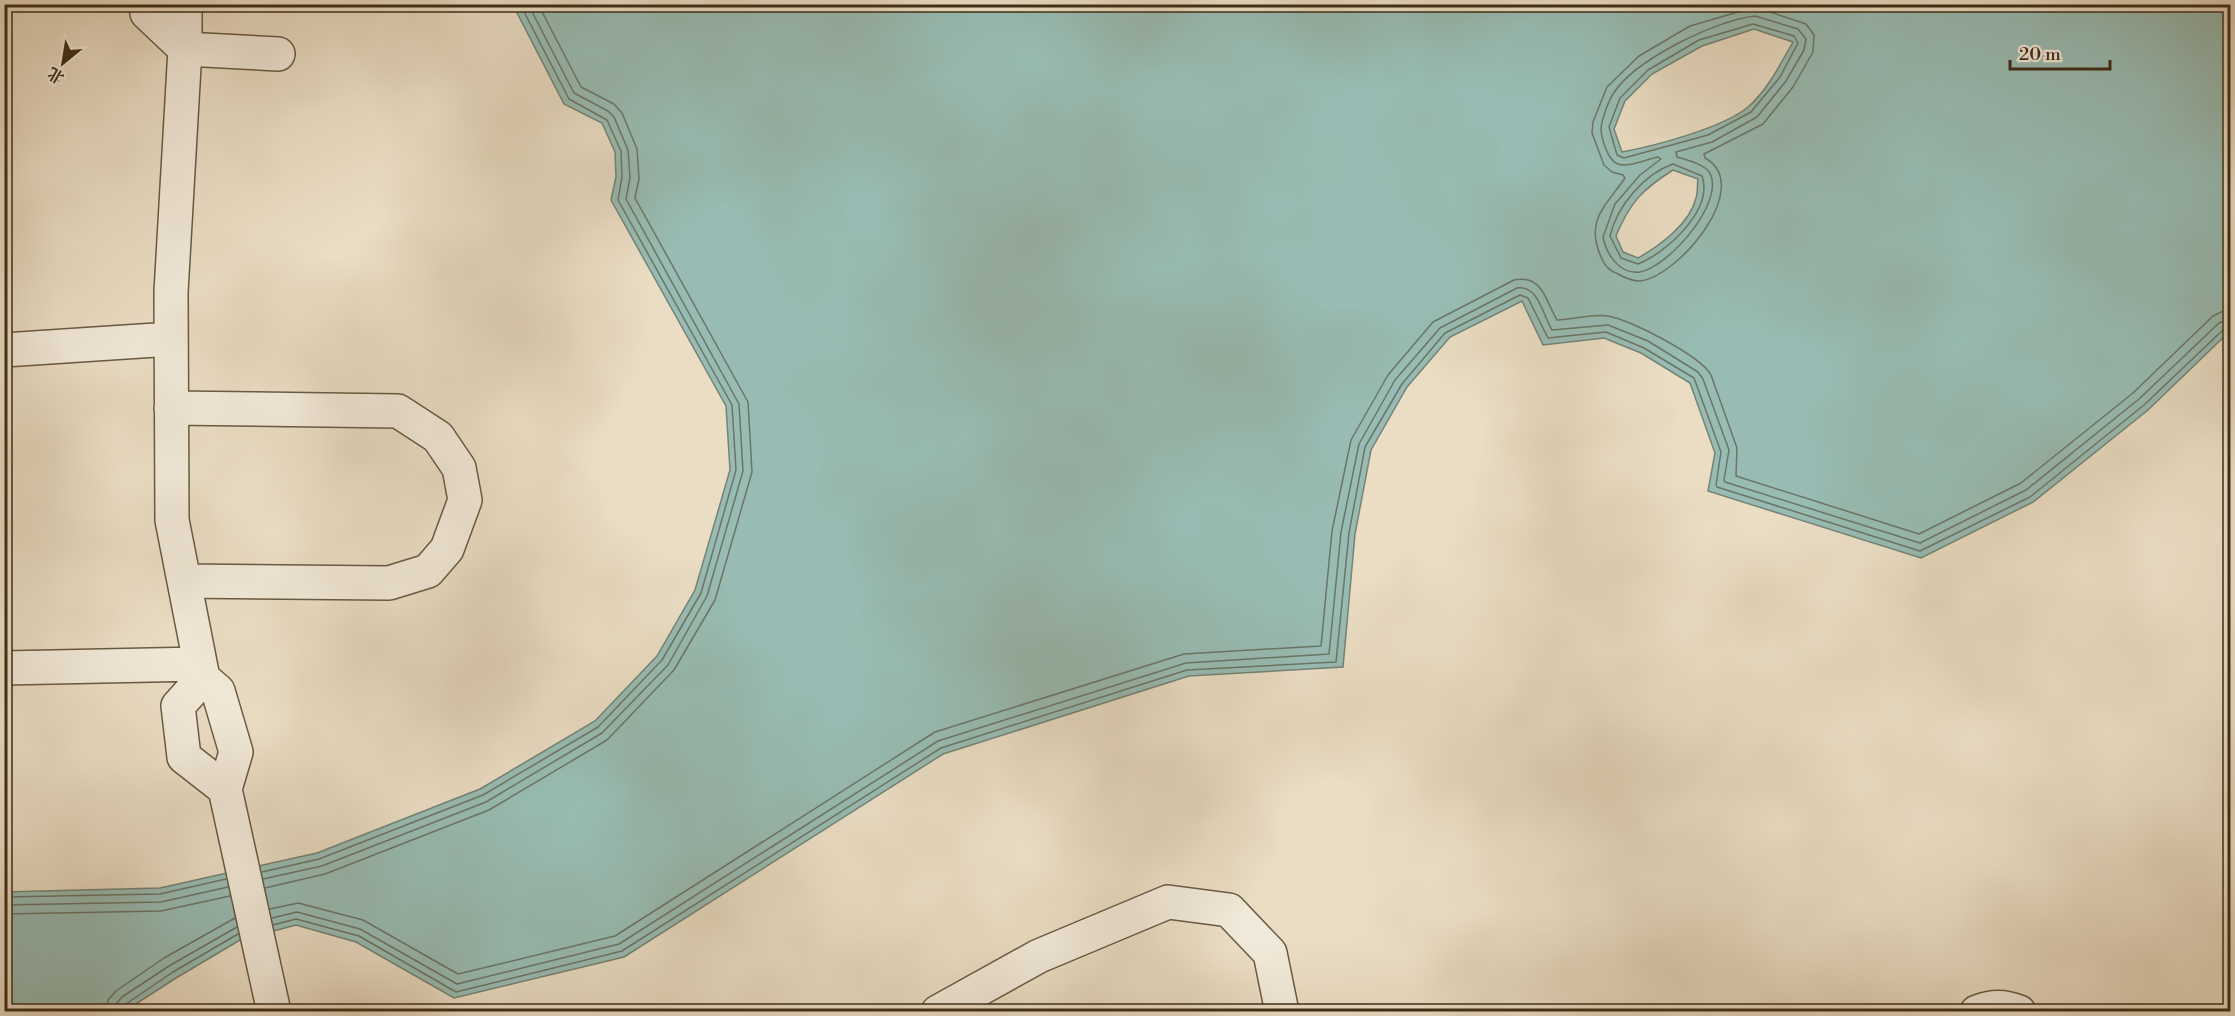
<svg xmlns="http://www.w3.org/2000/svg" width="2235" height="1016" font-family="'Libre Bodoni','Noto Serif SC',serif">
	<rect width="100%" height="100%" fill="#eaddc4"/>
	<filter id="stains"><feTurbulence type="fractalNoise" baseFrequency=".00333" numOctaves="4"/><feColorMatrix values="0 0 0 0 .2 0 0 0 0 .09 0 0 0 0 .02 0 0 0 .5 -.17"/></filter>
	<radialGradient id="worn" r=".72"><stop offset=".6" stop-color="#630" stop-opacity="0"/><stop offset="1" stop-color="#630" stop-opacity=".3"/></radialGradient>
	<path fill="#98bcb3" stroke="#748375" stroke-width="1.5" fill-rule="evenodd" d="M2220,4L2224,10L2230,15V331L2148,410L2033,502L1921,558L1708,491L1715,453L1690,383L1641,353L1604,338L1543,345L1522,301L1450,337L1407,387L1371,450L1355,534L1343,667L1189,676L943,754L624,957L454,998L356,942L296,925L240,940L176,978L125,1011H5L4,892L160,888L317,853L480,789L595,721L657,656L695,590L730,470L726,406L611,200L616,177L615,152L602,123L564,104L513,5ZM1754,29L1793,42C1781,63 1767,91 1748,107C1723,128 1654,146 1622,152L1614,129L1625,101L1652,74L1702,46ZM1673,170L1698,179C1697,185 1698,193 1696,198C1690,224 1659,246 1638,258L1623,252L1616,236C1630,202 1643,189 1673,170Z"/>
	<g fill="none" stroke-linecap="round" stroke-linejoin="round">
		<path stroke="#6b7566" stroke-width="1.5" d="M1755,7L1806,24L1814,35L1813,52L1793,87L1763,124L1704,154L1705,158C1755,186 1678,277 1640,281C1632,281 1625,278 1618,274C1610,271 1605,267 1602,259C1584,221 1605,207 1625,178L1623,175L1612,172L1604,165L1592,133L1593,122L1607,87L1639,56L1690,26Z
			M1755,16L1798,29L1806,39L1804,50L1786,81L1757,117L1712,142L1676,152L1677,157C1687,160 1704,164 1710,173C1725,203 1668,267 1640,272C1619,275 1606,253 1603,237L1615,204L1640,175L1661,159L1658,157C1647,159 1628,168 1618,164C1608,161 1601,138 1601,128C1602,119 1608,102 1613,94C1634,60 1716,20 1755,16Z
			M1753,24L1794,36L1798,43L1780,77L1751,112L1708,135L1624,158L1617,155L1609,127L1620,98L1648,70L1699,40Z
			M1673,164L1702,176C1714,210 1666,253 1638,264L1621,258L1610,236C1617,206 1644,174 1673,164Z
			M262,872L319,859L483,795L598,727L662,660L701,593L736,470L732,405L618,200L622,177L621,151L607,120L569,99L520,4
			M263,879L322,866L486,802L602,733L668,665L707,596L743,471L739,404L626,199L630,178L628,150L614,117L608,111L574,93L528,4
			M265,888L325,874L489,810L607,740L674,670L715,600L752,472L748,402L635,198L639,179L637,149L622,113L614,104L581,87L538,4
			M4,897L160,894L226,879
			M4,905L161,902L228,887
			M270,909L298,903L363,920L458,974L615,936L935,732L1184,654L1321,646L1332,531L1351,440L1388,375L1433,322L1514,280C1543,274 1546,302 1557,320C1574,320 1592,313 1608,316C1629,319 1701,356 1711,375L1737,448L1736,476L1919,534L2021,483L2133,393L2213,316L2221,312L2230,310
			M4,914L161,911L230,896
			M272,918L297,912L360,929L457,984L619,944L938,741L1186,663L1329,654L1341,532L1359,444L1395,380L1440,328L1517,288C1539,285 1543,316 1552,330L1608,325L1648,341L1698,372L1703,379L1729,450L1724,480L1725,482L1920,543L2026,490L2139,399L2219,323L2230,319
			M273,925L296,919L359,936L456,992L622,951L941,748L1187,670L1336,662L1349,533L1365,447L1402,384L1445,333L1520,295L1528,298L1548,338L1606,332L1644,348L1694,378L1721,452L1716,485L1717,487L1920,551L2030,497L2144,405L2224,329L2230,327
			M106,1012L108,1000L116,991L164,958L235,918
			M115,1012L116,1004L122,997L169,966L237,927
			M123,1012L126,1004L173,972L238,934"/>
		<g stroke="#695a43" stroke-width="36">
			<path id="minor" d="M146,4L147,13L185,49L278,54
				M185,4V49L171,292L172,520L203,678
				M4,350L171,339
				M171,408L398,411L438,437L459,468L465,500L447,549L428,571L389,583L184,581
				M4,668L200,664
				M225,789L184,757L178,706L203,678L218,691L236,752L225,789L274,1012
				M938,1012L1039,956L1168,902L1229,910L1270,953L1282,1012
				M1977,1012C1992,1006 2004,1006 2019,1012"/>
		</g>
		<use href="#minor" stroke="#f1e9d9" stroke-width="33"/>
	</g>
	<rect width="2235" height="1016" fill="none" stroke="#eaddc4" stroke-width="24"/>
	<rect x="6" y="6" width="2223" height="1004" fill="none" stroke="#3e2e18" stroke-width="3"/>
	<rect x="12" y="12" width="2211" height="992" fill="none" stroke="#3e2e18" stroke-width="1.5"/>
	<g transform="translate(63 63) rotate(210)" stroke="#f1e9d9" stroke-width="4.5" paint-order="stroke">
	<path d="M0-4.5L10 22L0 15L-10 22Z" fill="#3e2e18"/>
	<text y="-9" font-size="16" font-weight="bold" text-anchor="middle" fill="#3e2e18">北</text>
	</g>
	<path d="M2010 60v9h100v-9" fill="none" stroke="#3e2e18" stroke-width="3"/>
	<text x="2019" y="60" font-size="18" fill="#3e2e18" stroke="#f1e9d9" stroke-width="4.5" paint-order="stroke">20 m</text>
	<rect width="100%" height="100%" filter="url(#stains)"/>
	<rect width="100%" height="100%" fill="url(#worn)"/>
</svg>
